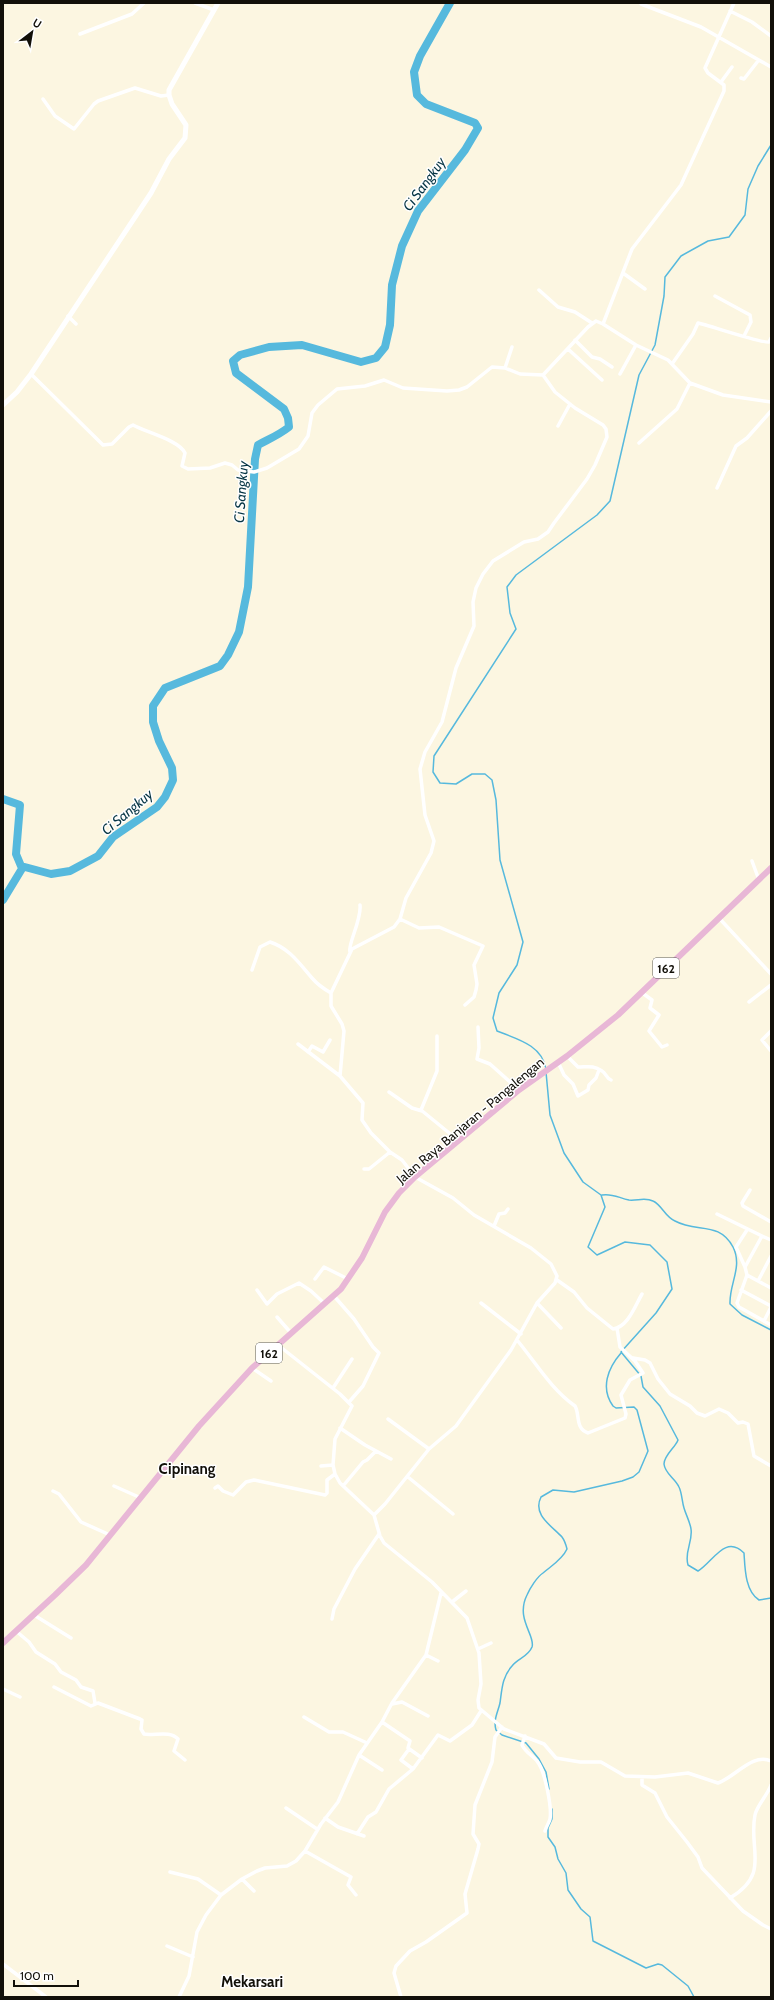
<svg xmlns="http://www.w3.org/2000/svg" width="774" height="2000" font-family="Cabin,sans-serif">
	<rect width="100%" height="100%" fill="#fcf6e1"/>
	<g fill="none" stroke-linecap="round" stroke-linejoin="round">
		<path stroke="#56b9dd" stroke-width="1.5" d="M546,1069C542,1045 517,1039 497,1031L493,1018L499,993L517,965L523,942L500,860L496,800L492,780L485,774H472L456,784L440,783L433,772L434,756L516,629L510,613L507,587L516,575L597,515L610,501L639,375L655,345L664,296L665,277L681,256L708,241L729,237L745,215L748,189L758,166L771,145
			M546,1072L550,1115L564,1153L583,1182L601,1195L605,1207L588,1247L597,1255L625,1242L650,1245L667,1262L672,1289L656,1313L621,1352L641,1376L643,1387L660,1406L678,1440C675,1448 664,1455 664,1464C665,1474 675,1478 679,1487C682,1493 682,1502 684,1508C686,1515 690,1522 691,1529C693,1542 684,1552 688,1565L698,1571C713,1562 725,1534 744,1553C745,1568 745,1591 759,1600L771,1598
			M602,1195C612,1193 619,1198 629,1200C637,1201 645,1197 653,1201C662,1205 665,1217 675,1221C697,1233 719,1221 733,1247C743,1267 729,1284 730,1304L742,1315L771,1330
			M549,1789L546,1772L539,1759L526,1743L502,1735L496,1730C493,1720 498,1712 500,1703C502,1689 502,1677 512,1666C518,1658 528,1657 532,1647C536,1636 515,1619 527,1595C530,1588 537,1577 543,1573C551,1566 562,1560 567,1549C566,1545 565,1541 562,1537C552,1526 532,1515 541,1497L553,1490L574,1492L622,1481L633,1477L639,1472L648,1451L637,1410L634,1407L616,1408L613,1406C600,1388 608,1368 621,1353
			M552,1809V1819L548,1828V1837L555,1847L558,1859L566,1873L568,1890L581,1909L590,1917L593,1941L646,1968L658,1964L662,1965L688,1986L694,1997"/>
		<path stroke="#56b9dd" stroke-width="8" d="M3,799L20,805L16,854L21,866L51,874L70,871L98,856L113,837L157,807L165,797L173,780L172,768L159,741L153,722V706L165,688L220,666L228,655L239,632L248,587L255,459L258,445C269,439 279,435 289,427L288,418L284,409L236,373L233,361L240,355L269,347L302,345L361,362L376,358L385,347L390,325L392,285L402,246L418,211L465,150L478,128L475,123L426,104L417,95L414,72L420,56L450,3
			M3,900L23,867"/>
		<path stroke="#fff" stroke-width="3.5" d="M195,3L214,10
			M641,4L701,27L771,67
			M730,11L752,22L771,36
			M80,34L132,14L144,3
			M741,78L744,79L758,61
			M721,82L732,67
			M43,99L55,116L74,129L94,104L98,101L135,88L161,96L169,95
			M623,273L645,289
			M539,290L558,307L575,312L592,323
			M715,296L750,315L751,322L744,336
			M68,316L76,324
			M603,324L632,249L681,185L724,91V85L708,73L705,68L734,3
			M575,340L592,357L600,359L612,367
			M568,349L602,380
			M672,364L693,334L698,323C708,325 764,344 769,342L771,338
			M505,368L512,347
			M31,374L103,445L112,444L129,427L133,425C145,432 179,440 185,453L182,466L188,469L210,468L225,463L232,465L238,470L254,472L267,468L299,449L308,436L312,413L318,405L337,389L365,386L384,380L403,388L447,391L459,390L467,387L492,367L505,368L520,374L543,375L588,327L596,321L603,324L636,345L668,360L690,383L723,395L771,402
			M620,374L636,345
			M558,426L570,404
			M639,443L677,409L690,383
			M717,488L736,446L747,438L771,411
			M752,861L759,880
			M719,918L771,974
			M400,919L419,928L439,927L483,946L474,965L477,984L476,990L474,997L465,1005
			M350,952C347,946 362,919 360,905
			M252,970L260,947L270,942C289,948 299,963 312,978C317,984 324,989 331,993
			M641,992L652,1000L650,1008L659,1015L649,1031L662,1047L667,1045
			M749,1002L771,985
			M478,1027L479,1048L477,1059L490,1064L519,1090
			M771,1031L762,1040L771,1051
			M437,1036V1071L421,1110L459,1141
			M298,1044L340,1076
			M308,1052L312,1046L323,1052L330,1040
			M567,1056L578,1067C588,1067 593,1065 602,1071C606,1073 606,1078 611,1080
			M558,1062L564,1075L573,1084L578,1096L588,1090L589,1085L596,1078L599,1070
			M389,1092L412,1108L422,1111
			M364,1169H369L390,1152
			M750,1190L742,1203L743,1206L771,1222
			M717,1214L762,1236
			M494,1226L499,1214L505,1213L508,1209
			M771,1240L762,1236L745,1267L747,1275L737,1303L739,1307L771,1325
			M745,1267L736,1247L747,1230
			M747,1275L771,1288
			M315,1279L324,1267L348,1279
			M557,1280L574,1292L587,1308L613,1329C628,1327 635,1306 642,1294
			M758,1281L771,1256
			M257,1290L267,1304L277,1294L299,1283L311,1291L325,1304
			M741,1290L771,1306
			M334,1296L354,1319L373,1347L379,1353L363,1386L349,1402
			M481,1303L521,1334
			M537,1303L561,1328
			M277,1317L291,1333
			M764,1321L771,1307
			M517,1340C536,1363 551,1389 575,1406C580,1414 575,1429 588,1433L625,1418L626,1414L621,1395L630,1380L643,1373L635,1361L620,1347L617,1328
			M278,1345L340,1394L352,1406L335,1439L333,1465L335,1474L340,1483L374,1515L380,1536L384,1543L432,1582L467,1618L479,1653L481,1684L478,1700L479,1708L504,1729L544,1744L556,1758L580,1762H601L625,1776L655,1777L688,1773L718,1783C734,1778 753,1752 771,1761
			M633,1358L645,1360L650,1363L658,1379L670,1394L690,1406L697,1413L705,1416L719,1409L728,1413L738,1423L743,1422L748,1424L754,1456L771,1466
			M252,1368L271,1381
			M333,1388L352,1359
			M388,1419L429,1449
			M340,1428L365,1445L391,1459
			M321,1466L333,1465
			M408,1477L453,1514
			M114,1486L141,1498
			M343,1486L363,1462L367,1460L376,1451
			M215,1488L218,1486L223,1491L233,1495L246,1482L254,1480L325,1495L327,1493V1480L335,1474
			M53,1491L59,1494L81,1522L110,1535
			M374,1515L385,1504L429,1449L456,1426L511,1350L537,1303L555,1283L557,1276L551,1264L531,1248L474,1215L453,1198L415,1177L402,1160L390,1152L371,1133L362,1120L363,1103L340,1076L344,1031L342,1024L331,1006V993L352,949L394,927L400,919L406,898L431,853L434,841L425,815L420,769L425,752L442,722L456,668L474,626L473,602L476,588L483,574L493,561L524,542L538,539L548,532L554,523L587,479L595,465L607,437L606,429L603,425L575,408L555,392L543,375
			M452,1602L466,1591
			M34,1615L71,1638
			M332,1619L334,1609L355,1569L379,1534
			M16,1631L29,1642L36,1652L55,1664L61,1672L76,1680L81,1687L93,1691L95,1703
			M478,1649L491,1643
			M426,1655L438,1661
			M54,1687L91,1706L98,1703L140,1719L142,1720L141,1729L144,1734C154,1736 170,1730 178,1739L174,1751L185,1760
			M3,1689L20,1697
			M392,1704L402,1702L428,1716
			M304,1717L329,1732H343L367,1743
			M382,1722L410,1741L408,1748L422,1758
			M525,1736L522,1745C526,1753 532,1755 537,1761C545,1770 552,1808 550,1819C549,1823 546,1827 545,1831
			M409,1749L401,1760L413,1769
			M359,1755L382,1770
			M642,1777V1785L655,1793L667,1817L687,1842L698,1857L702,1868L743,1911L763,1925L771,1929
			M286,1808L317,1829
			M325,1818L338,1827L364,1836
			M357,1834L368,1817L376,1812L389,1789L413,1769L438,1735L450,1741L472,1725L481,1711
			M305,1851L351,1877L348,1885L356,1895
			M170,1872L198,1879L221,1895
			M242,1879L254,1891
			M730,1898C771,1874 748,1849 755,1815C757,1805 767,1796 771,1785
			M167,1946L193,1957
			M3,1964L46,1997
			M179,1997L189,1976L197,1932L206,1915L221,1895L242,1879L257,1871L265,1868L287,1866L296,1861L305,1851L321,1824L338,1802L359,1755L382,1722L392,1703L426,1655L441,1593
			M401,1997L394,1973L396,1966L410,1951L426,1942L467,1913L465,1894L478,1849L479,1844L473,1834L475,1805L492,1762L495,1737L502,1727"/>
		<path stroke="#fff" stroke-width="5" d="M3,405L17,392L31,374L151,193L169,159L185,138L186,125L172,104L169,95V90L218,3"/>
		<path stroke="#e8b7d6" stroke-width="6" d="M3,1643L55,1595L86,1565L199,1426L252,1368L341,1289L362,1258L385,1212L399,1193L415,1177L519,1090L567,1056L618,1015L771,868"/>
	</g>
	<g text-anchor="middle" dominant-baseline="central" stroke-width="3" stroke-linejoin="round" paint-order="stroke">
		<g fill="#fff" stroke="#595853" stroke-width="1">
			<rect x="653" y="958" width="26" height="20" rx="3"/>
			<rect x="256" y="1343" width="26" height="20" rx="3"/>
		</g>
		<g font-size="12" font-weight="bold" fill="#121009">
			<text x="666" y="968">162</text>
			<text x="269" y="1353">162</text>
		</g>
		<g font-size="13" fill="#121009" stroke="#fff">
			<text transform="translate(470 1120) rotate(-40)">Jalan Raya Banjaran - Pangalengan</text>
		</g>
		<g font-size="14" font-style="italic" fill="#063544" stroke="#fff">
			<text transform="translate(424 184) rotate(-54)">Ci Sangkuy</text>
			<text transform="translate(241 492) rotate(-86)">Ci Sangkuy</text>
			<text transform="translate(127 812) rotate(-40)">Ci Sangkuy</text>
		</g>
		<g font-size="15" font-weight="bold" fill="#121009" stroke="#fff">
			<text x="187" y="1469">Cipinang</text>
			<text x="252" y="1982">Mekarsari</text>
		</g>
	</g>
	<rect width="774" height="2000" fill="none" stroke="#121009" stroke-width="8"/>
	<g transform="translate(32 32) rotate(31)" stroke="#ffffff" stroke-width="3" paint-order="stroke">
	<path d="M0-3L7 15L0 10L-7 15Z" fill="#121009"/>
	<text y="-6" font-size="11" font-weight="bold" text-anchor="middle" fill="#121009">U</text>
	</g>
	<path d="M14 1980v6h64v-6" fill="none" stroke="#121009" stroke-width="2"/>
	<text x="20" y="1980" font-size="12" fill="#121009" stroke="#ffffff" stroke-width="3" paint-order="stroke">100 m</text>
</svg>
